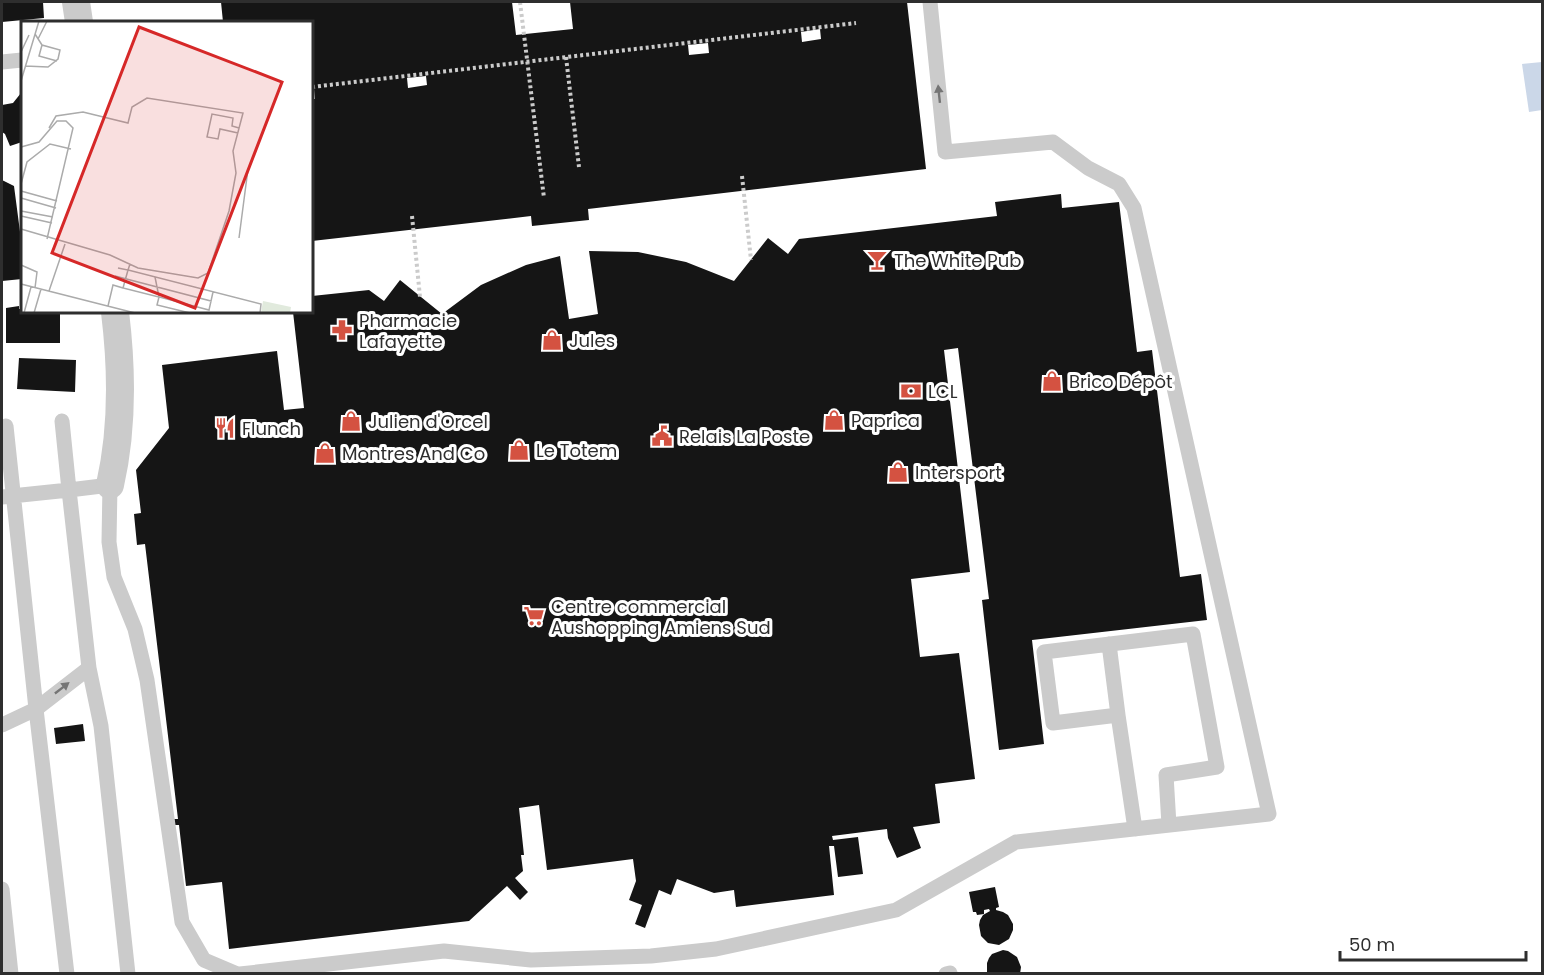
<svg xmlns="http://www.w3.org/2000/svg" width="1544" height="975" font-family="Poppins,sans-serif">
	<rect width="100%" height="100%" fill="#fff"/>
	<path fill="#cbd7e8" d="M1542,62V110L1529,112L1522,64Z"/>
	<path fill="#151515" fill-rule="evenodd" d="M2,2H43L44,18L2,22Z
		M221,2H512L516,35L573,29L570,2H907L926,169L588,209L589,220L532,226L531,216L312,241V99H315L314,89H312V22H223ZM820,29L821,39L802,42L801,32ZM708,43L709,53L689,55L688,45ZM426,76L427,85L408,88L407,78Z
		M21,93L22,95V142L10,146L5,134L2,132V105L13,103Z
		M2,180L14,186L22,247V279L2,281Z
		M1061,194L1062,208L1119,202L1137,352L1152,350L1180,577L1201,574L1207,620L1032,640L1044,744L999,750L982,600L989,599L958,348L944,350L970,572L911,579L920,657L959,653L975,779L935,784L940,823L913,827L921,848L897,858L888,838L887,829L832,836L833,840L858,837L863,874L838,877L834,846H829L834,895L736,907L734,890L714,893L677,879L671,895L659,890L645,928L635,924L642,905L629,900L636,881L633,859L547,870L539,805L519,808L524,855H521L523,871L515,878L528,892L520,900L507,886L469,921L229,949L222,882L186,886L179,825H175L174,819H178L145,544L137,545L134,514L141,513L136,470L169,428L162,365L277,351L284,410L304,408L293,312H312V296L369,290L384,301L400,280L442,314L481,285L526,265L560,256L569,319L598,314L589,251L638,252L686,262L734,281L768,238L788,254L799,239L997,216L995,202Z
		M19,306V309H22V312H60V343H6V308Z
		M19,358L76,360L75,392L17,389Z
		M83,724L85,741L56,744L54,728Z
		M995,887L999,907L996,908V910L1003,912L1008,915L1013,924V930L1009,939L999,945L988,943L981,936L979,925L980,920L983,915L990,911L989,909L984,910V914L977,915L976,912H973L969,892Z
		M1003,950L1008,951L1017,957L1021,967L1020,974H987V963L989,958L992,954Z"/>
	<g fill="none" stroke-linecap="round" stroke-linejoin="round">
		<path stroke="#cbcbcb" stroke-width="4" stroke-dasharray="3 3" stroke-linecap="butt" d="M520,2L544,198
			M566,57L579,167
			M312,87L856,23
			M742,176L751,260
			M412,216L420,297"/>
		<path stroke="#cbcbcb" stroke-width="15" d="M2,62L22,60
			M6,426L36,709L67,974
			M2,497L69,490L62,421
			M1109,644L1118,715
			M2,725L36,709L89,668
			M1135,829L1118,715L1053,723L1044,652L1193,634L1217,767L1166,775L1169,825
			M2,889L11,974
			M128,974L101,726L89,668L69,490L110,485L109,542L114,577L135,629L147,680L182,922L204,960L237,974
			M240,974L444,951L531,960L651,956L716,949L896,910L1016,842L1269,814L1134,208L1119,184L1088,168L1053,142L945,152L930,2
			M946,974L950,973"/>
		<path stroke="#cbcbcb" stroke-width="28" d="M76,2L79,22
			M110,485C123,428 122,369 115,312"/>
	</g>
	<defs><path id="oneway-solid" d="M-6-.8H1V-3.2L6.5 0L1 3.2V.8H-6Z" transform="scale(1.5)"/></defs>
	<g fill="#757575">
		<use href="#oneway-solid" transform="translate(939 94) rotate(-96)"/>
		<use href="#oneway-solid" transform="translate(62 688) rotate(-38)"/>
	</g>
	<defs>
		<g id="bar-bare" transform="scale(1.62)"><path d="M-6-5H6L.8 .8V4.5H3.5V6h-7V4.5H-.8V.8Z" fill="#d45241" stroke="#fff" stroke-width="2.5" paint-order="stroke"/></g>
		<g id="pharmacy-bare" transform="scale(1.62)"><path d="M-2-6h4v4h4v4h-4v4h-4v-4h-4v-4h4Z" fill="#d45241" stroke="#fff" stroke-width="2.5" paint-order="stroke"/></g>
		<g id="shop-bare" transform="scale(1.62)"><path d="M-5-2.5h2.3a2.7 3.5 0 0 1 5.4 0H5L5.5 6h-11ZM-1.5-2.5h3a1.5 2.3 0 0 0-3 0Z" fill="#d45241" stroke="#fff" stroke-width="2.5" paint-order="stroke"/></g>
		<g id="bank-bare" transform="scale(1.62)"><path d="M-6-4H6V4H-6ZM0-2.3a2.3 2.3 0 1 0 0 4.6a2.3 2.3 0 1 0 0-4.6Z" fill="#d45241" stroke="#fff" stroke-width="2.5" paint-order="stroke"/></g>
		<g id="restaurant-bare" transform="scale(1.62)"><path d="M-5-6h1v4h1v-4h1v4h1v-4h1v5L-1.5 .5V6h-2V.5L-5-1ZM5-6V6H3V1.5H1.5Q1.5-4 5-6Z" fill="#d45241" stroke="#fff" stroke-width="2.5" paint-order="stroke"/></g>
		<g id="civic-bare" transform="scale(1.62)"><path d="M-.6-6.5H3V-4.5H.6V-3L4-1V1h2V6H-6V1h2V-1L-.6-3ZM-1.2 2.5V6h2.4V2.5Z" fill="#d45241" stroke="#fff" stroke-width="2.5" paint-order="stroke"/></g>
		<g id="supermarket-bare" transform="scale(1.62)"><path d="M-6-5.5h2.5l.6 2H6L4.5 2H-2.5L-4.4-4H-6ZM-1.5 3.2a1.3 1.3 0 1 0 .1 0ZM3 3.2a1.3 1.3 0 1 0 .1 0Z" fill="#d45241" stroke="#fff" stroke-width="2.5" paint-order="stroke"/></g>
	</defs>
	<g fill-rule="evenodd">
		<use href="#bar-bare" x="877" y="260"/>
		<use href="#pharmacy-bare" x="342" y="330"/>
		<use href="#shop-bare" x="552" y="340"/>
		<use href="#shop-bare" x="1052" y="381"/>
		<use href="#bank-bare" x="911" y="391"/>
		<use href="#shop-bare" x="834" y="420"/>
		<use href="#shop-bare" x="351" y="421"/>
		<use href="#restaurant-bare" x="225" y="428"/>
		<use href="#civic-bare" x="662" y="436"/>
		<use href="#shop-bare" x="519" y="450"/>
		<use href="#shop-bare" x="325" y="453"/>
		<use href="#shop-bare" x="898" y="472"/>
		<use href="#supermarket-bare" x="534" y="616"/>
	</g>
	<g text-anchor="middle" dominant-baseline="central" stroke-width="6" stroke-linejoin="round" paint-order="stroke">
		<g font-size="18" fill="#2e2e2e" stroke="#fff" text-anchor="start">
			<text x="894" y="260">The White Pub</text>
			<text x="359" y="320">Pharmacie<tspan x="359" dy="21">Lafayette</tspan></text>
			<text x="569" y="340">Jules</text>
			<text x="1069" y="381">Brico Dépôt</text>
			<text x="928" y="391">LCL</text>
			<text x="851" y="420">Paprica</text>
			<text x="368" y="421">Julien d'Orcel</text>
			<text x="242" y="428">Flunch</text>
			<text x="679" y="436">Relais La Poste</text>
			<text x="536" y="450">Le Totem</text>
			<text x="342" y="453">Montres And Co</text>
			<text x="915" y="472">Intersport</text>
			<text x="551" y="606">Centre commercial<tspan x="551" dy="21">Aushopping Amiens Sud</tspan></text>
		</g>
	</g>
	<g transform="translate(21 21)">
		<rect width="292" height="292" fill="#fff"/>
		<path d="M242,280L270,286L269,292H240Z" fill="#e1eadd"/>
		<path fill="none" stroke="#ababab" stroke-width="1.5" d="M17,18L26,0M21,24L18,35L36,40M0,31L8,14M4,45L27,46L37,38L39,29L21,24L14,13M0,60L18,0M217,112L199,108L197,118L186,116L191,93L212,97L211,105L218,107M0,126L18,121L36,100H45L52,107L26,218M0,163L6,141L29,123L50,128M0,170L36,180M0,177L35,187M0,190L32,196M0,195L31,202M0,208L89,234L117,247L177,257L187,252L208,190L215,152L212,130L222,92L126,77L111,86L107,102L62,91L35,95L28,107M218,217L227,148M109,243L107,249L240,283L239,292M0,244L16,251L14,267M97,247L107,249L102,267L138,276L136,284L169,292M94,255L190,280L192,271M134,256L138,276L188,289L190,280M0,263L114,292M28,270L44,223M87,285L92,264L102,267M3,292L10,266M13,292L20,268"/>
		<path fill="#d62828" fill-opacity="0.15" stroke="#d62828" stroke-width="3" d="M118,6L261,61L174,287L31,232Z"/>
		<rect width="292" height="292" fill="none" stroke="#2e2e2e" stroke-width="3"/>
	</g>
	<rect width="1544" height="975" fill="none" stroke="#2e2e2e" stroke-width="6"/>
	<path d="M1340 951v9h186v-9" fill="none" stroke="#2e2e2e" stroke-width="3"/>
	<text x="1349" y="951" font-size="18" fill="#2e2e2e" stroke="#ffffff" stroke-width="4.5" paint-order="stroke">50 m</text>
</svg>
